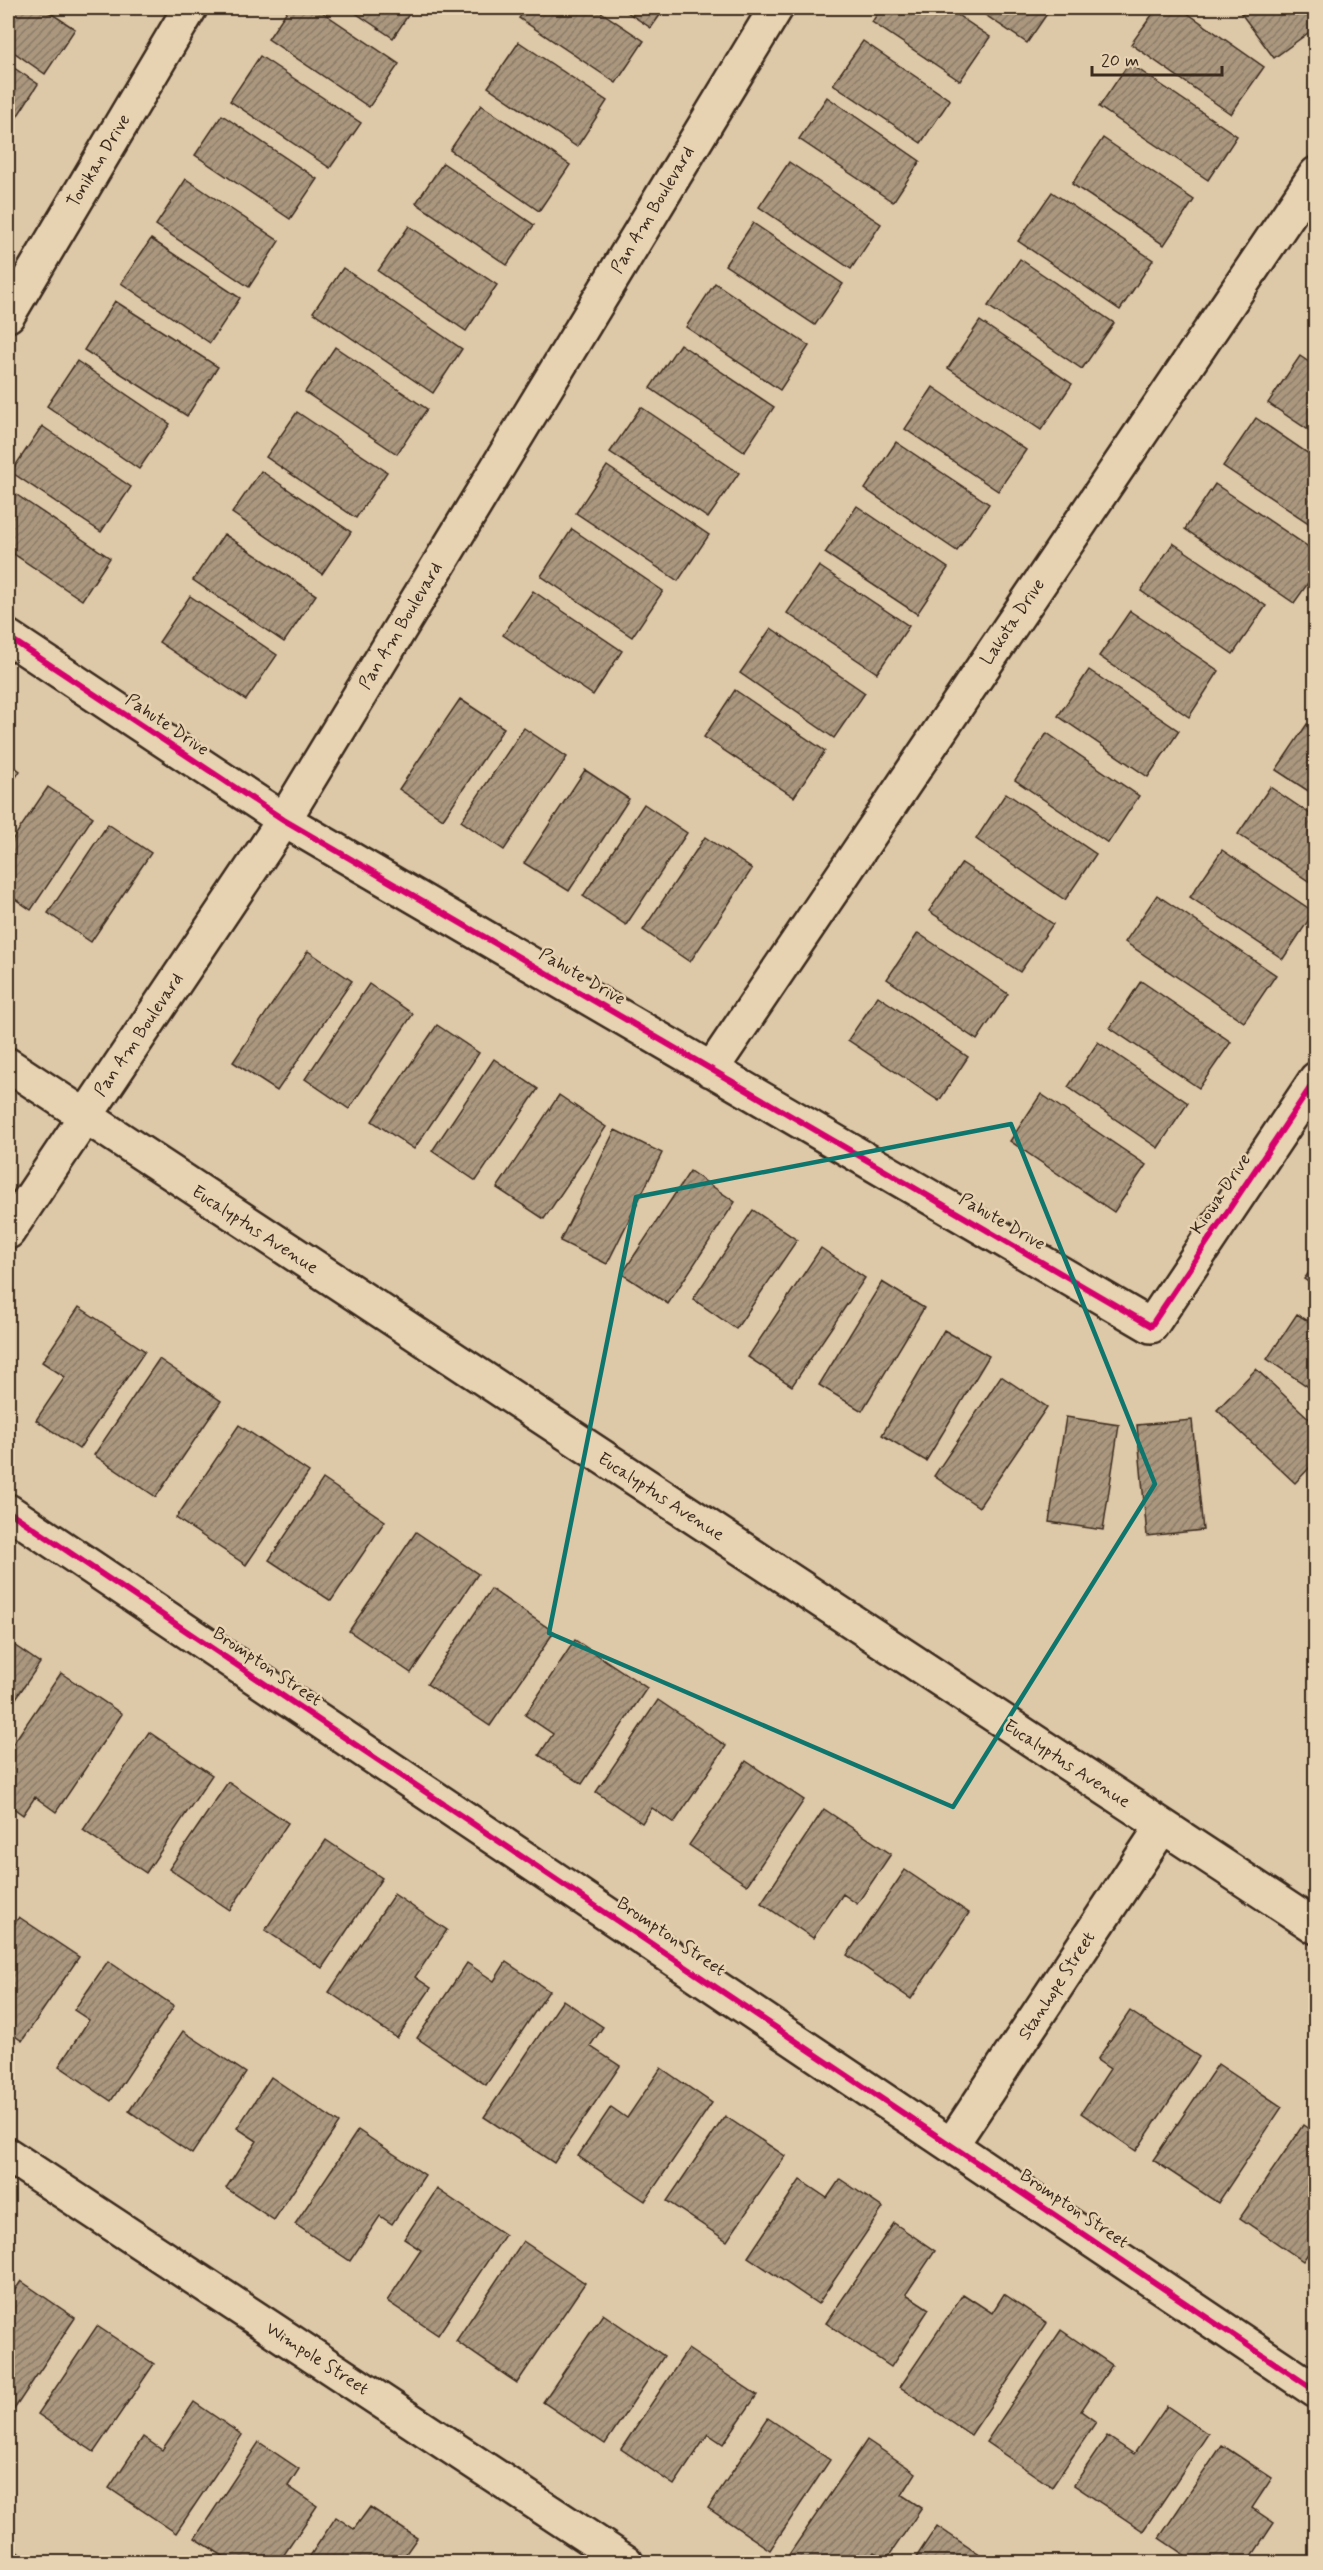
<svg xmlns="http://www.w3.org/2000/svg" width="1323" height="2570" font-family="Mynerve,sans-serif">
	<defs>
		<pattern id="building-hatch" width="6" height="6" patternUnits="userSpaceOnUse" patternTransform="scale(1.5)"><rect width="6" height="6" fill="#aa977e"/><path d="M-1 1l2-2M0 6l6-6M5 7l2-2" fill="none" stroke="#8c7b67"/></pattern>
	</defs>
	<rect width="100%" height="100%" fill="#ddc8a8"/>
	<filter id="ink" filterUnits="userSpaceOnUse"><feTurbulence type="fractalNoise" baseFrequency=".0167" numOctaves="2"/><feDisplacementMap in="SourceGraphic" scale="12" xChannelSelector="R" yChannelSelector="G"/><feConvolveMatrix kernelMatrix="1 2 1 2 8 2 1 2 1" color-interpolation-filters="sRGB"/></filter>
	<g filter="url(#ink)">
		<path fill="url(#building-hatch)" stroke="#3b2a1e" stroke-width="1.5" d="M8,8H43L75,29L45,74L8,48Z
			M289,8H316L399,64L369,107L268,39Z
			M348,8H413L393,38Z
			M527,8H595L644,41L616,83L519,18Z
			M621,8H665L651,28Z
			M881,8H947L990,37L960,81L872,22Z
			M975,8H1051L1027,43Z
			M1157,8H1180L1264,67L1231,114L1131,44Z
			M1237,8H1308L1316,18V27L1274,58Z
			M863,41L950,100L921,143L833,84Z
			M519,42L607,101L577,147L488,87Z
			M260,56L361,123L330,168L230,101Z
			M1129,63L1237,136L1208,180L1099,107Z
			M8,64L38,84L8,131Z
			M827,97L920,161L893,202L799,139Z
			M481,105L570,165L539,211L450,150Z
			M222,115L317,179L290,219L195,155Z
			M1103,138L1194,200L1164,245L1072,184Z
			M789,162L881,224L851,269L759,207Z
			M443,163L534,225L507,265L416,203Z
			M186,179L279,241L249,287L156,225Z
			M1052,192L1153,260L1120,310L1018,241Z
			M753,223L843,284L815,325L725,265Z
			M409,226L497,285L466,331L378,271Z
			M151,239L240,298L210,343L121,283Z
			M1020,259L1114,323L1082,369L988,306Z
			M343,268L462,349L433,393L313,312Z
			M715,283L809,346L780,390L686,327Z
			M115,301L218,367L187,416L84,350Z
			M980,321L1072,384L1041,430L948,368Z
			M680,344L774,407L744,452L650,388Z
			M335,347L427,409L397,454L305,392Z
			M1300,356L1316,367V435L1268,403Z
			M77,361L170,424L139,469L47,406Z
			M933,387L1026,450L998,491L905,429Z
			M641,407L739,473L708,518L610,452Z
			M297,412L387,472L356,518L266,457Z
			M1256,418L1316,459V528L1223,466Z
			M42,426L131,487L101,532L11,472Z
			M896,442L989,504L957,551L865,489Z
			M607,466L709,535L678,581L576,513Z
			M261,471L351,532L322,574L232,513Z
			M1215,484L1316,552V572L1294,603L1185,529Z
			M8,489L110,558L82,600L8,550Z
			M857,506L948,568L917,614L825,553Z
			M572,529L663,591L632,637L541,576Z
			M224,534L316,595L284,642L193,580Z
			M1173,543L1266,606L1233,654L1141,591Z
			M819,566L909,626L877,673L787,613Z
			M533,591L622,651L593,695L503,635Z
			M190,596L277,655L246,700L159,642Z
			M1130,611L1219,671L1189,717L1099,656Z
			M771,628L865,693L834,738L740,673Z
			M1089,670L1179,731L1148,777L1058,716Z
			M735,690L825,751L794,797L704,737Z
			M460,699L504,728L443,819L399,789Z
			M1307,724L1316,730V796L1276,770Z
			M524,728L567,757L504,850L461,821Z
			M1047,733L1139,796L1108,843L1015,780Z
			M8,762L20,771L8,789Z
			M585,770L629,799L569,891L524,863Z
			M48,787L93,817L31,910L8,894V846Z
			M1270,787L1316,818V886L1238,834Z
			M1006,793L1096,854L1065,900L976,839Z
			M644,804L687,833L626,925L583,896Z
			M108,824L151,853L91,942L48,913Z
			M705,837L752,869L690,962L643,930Z
			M1222,850L1314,912L1283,959L1190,897Z
			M962,863L1053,924L1020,972L929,911Z
			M1157,895L1276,975L1244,1022L1125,942Z
			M918,933L1008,994L977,1040L887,979Z
			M308,951L352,981L277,1091L233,1062Z
			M1141,981L1231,1042L1199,1088L1110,1028Z
			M369,984L413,1014L349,1109L305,1079Z
			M878,996L968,1057L939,1101L848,1040Z
			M437,1025L479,1053L414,1149L372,1121Z
			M1098,1042L1188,1103L1158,1148L1068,1087Z
			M494,1059L538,1089L476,1181L432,1151Z
			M1041,1094L1146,1165L1114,1212L1010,1141Z
			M559,1095L606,1127L544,1219L497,1188Z
			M615,1130L662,1153L607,1264L560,1241Z
			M690,1171L735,1202L668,1304L622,1274Z
			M753,1210L797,1240L736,1329L693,1299Z
			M821,1248L865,1278L792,1386L748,1357Z
			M1316,1263V1287L1304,1279Z
			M882,1282L924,1308L862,1411L819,1385Z
			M79,1307L145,1351L79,1449L36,1420L65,1377L42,1362Z
			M1297,1314L1316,1326V1392L1267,1359Z
			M944,1330L989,1356L926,1461L882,1435Z
			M159,1359L221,1401L156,1497L94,1455Z
			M1256,1369L1316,1425V1461L1295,1483L1217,1410Z
			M1001,1376L1047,1407L979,1507L934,1476Z
			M1066,1417L1119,1425L1103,1530L1049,1522Z
			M1192,1420L1203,1530L1147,1536L1137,1425Z
			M239,1425L309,1472L246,1565L176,1518Z
			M323,1479L385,1521L331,1601L269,1560Z
			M416,1532L478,1574L411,1673L349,1631Z
			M491,1589L554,1632L490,1726L427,1684Z
			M1316,1630V1652L1309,1650Z
			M575,1640L647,1688L582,1784L539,1755L553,1734L525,1715Z
			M8,1641L40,1663L8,1710Z
			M61,1673L122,1714L56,1812L35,1797L23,1815L8,1804V1751Z
			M658,1700L726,1746L674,1823L652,1808L642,1823L596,1792Z
			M149,1732L212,1775L146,1873L83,1830Z
			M746,1761L804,1800L747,1885L689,1845Z
			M228,1782L288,1823L230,1910L169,1869Z
			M824,1809L891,1854L857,1904L843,1894L813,1938L761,1903Z
			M326,1840L382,1878L322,1968L265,1930Z
			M905,1870L969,1913L911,1999L847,1955Z
			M394,1894L447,1930L415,1977L431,1988L397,2038L329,1992Z
			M19,1917L79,1957L22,2041L8,2031V1934Z
			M108,1961L174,2006L111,2101L59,2066L89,2020L74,2010Z
			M506,1962L549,1991L486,2085L417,2038L467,1963L494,1981Z
			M563,2000L603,2027L590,2046L620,2066L554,2163L484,2117Z
			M1130,2011L1199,2057L1136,2151L1081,2113L1110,2069L1097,2060Z
			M183,2031L246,2073L192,2154L129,2111Z
			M1218,2064L1282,2107L1218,2203L1153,2160Z
			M661,2068L712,2103L645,2201L578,2156L611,2107L627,2118Z
			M271,2077L339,2123L274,2220L226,2188L257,2141L237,2128Z
			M725,2116L785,2156L727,2241L667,2201Z
			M1303,2125L1316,2134V2242L1303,2261L1240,2218Z
			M358,2130L425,2175L392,2224L380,2216L350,2261L295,2224Z
			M840,2179L883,2208L818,2304L748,2257L800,2180L827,2198Z
			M437,2189L505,2235L438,2335L387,2301L421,2250L404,2239Z
			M894,2223L935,2251L906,2294L929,2309L891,2367L826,2323Z
			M523,2241L585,2283L517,2383L456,2341Z
			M21,2281L75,2318L9,2417L8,2300Z
			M963,2294L992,2313L1004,2294L1047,2323L971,2435L900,2387Z
			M603,2314L664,2356L605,2444L543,2402Z
			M97,2326L154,2364L94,2452L38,2414Z
			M1061,2330L1112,2365L1081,2411L1096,2422L1052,2487L986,2442Z
			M688,2349L757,2395L723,2444L708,2434L674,2485L621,2449Z
			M194,2402L242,2435L176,2533L109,2488L143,2437L162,2450Z
			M1167,2406L1208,2434L1143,2531L1074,2485L1107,2436L1134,2454Z
			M768,2418L830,2460L770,2550L708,2508Z
			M867,2440L916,2473L902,2495L922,2508L886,2560L874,2552L866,2562H784Z
			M259,2442L299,2469L288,2486L317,2506L279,2562H232L195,2538Z
			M1222,2445L1272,2478L1252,2508L1274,2523L1248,2562H1195L1159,2538Z
			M370,2507L417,2538L400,2562H306L336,2517L354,2529Z
			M937,2526L990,2562H913Z
			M8,2546L32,2562H8Z"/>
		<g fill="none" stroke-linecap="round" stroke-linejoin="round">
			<g stroke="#3b2a1e" stroke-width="38">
				<path id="minor" d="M8,315L190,8
					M8,637L284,820L1151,1326L1316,1079
					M8,1065L1316,1927
					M711,1070L1316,174
					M8,1232L284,820L776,8
					M8,1511L1316,2391
					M952,2144L1162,1827
					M8,2155L626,2562"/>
			</g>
			<use href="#minor" stroke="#e7d2b1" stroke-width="33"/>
			<g stroke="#e7d2b1" stroke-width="10">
				<path id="cycleway" d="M8,637L284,820L1151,1326L1316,1079
					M8,1511L1316,2391"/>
			</g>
			<use href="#cycleway" stroke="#d6006c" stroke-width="6"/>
		</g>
	</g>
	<path fill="none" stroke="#0f766e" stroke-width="4.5" stroke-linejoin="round" d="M1011,1124L1155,1484L953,1807L549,1633L636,1197Z"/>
	<g text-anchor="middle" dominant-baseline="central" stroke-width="5" stroke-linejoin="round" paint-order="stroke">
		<g font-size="18" fill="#3b2a1e" stroke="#e7d2b1">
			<text transform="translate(99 161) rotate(-59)">Tonikan Drive</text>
			<text transform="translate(653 210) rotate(-59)">Pan Am Boulevard</text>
			<text transform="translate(1013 622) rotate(-56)">Lakota Drive</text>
			<text transform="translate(401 626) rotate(-59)">Pan Am Boulevard</text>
			<text transform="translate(167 725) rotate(34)">Pahute Drive</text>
			<text transform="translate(582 977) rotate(30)">Pahute Drive</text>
			<text transform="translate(139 1035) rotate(-56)">Pan Am Boulevard</text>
			<text transform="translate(1221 1194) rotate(-56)">Kiowa Drive</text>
			<text transform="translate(1002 1222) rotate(30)">Pahute Drive</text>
			<text transform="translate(255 1230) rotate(33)">Eucalyptus Avenue</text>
			<text transform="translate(661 1497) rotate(33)">Eucalyptus Avenue</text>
			<text transform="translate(267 1667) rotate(34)">Brompton Street</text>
			<text transform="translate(1067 1764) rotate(33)">Eucalyptus Avenue</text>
			<text transform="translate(671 1937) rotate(34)">Brompton Street</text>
			<text transform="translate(1057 1986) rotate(-57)">Stanhope Street</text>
			<text transform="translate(1074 2209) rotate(34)">Brompton Street</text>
			<text transform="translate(317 2359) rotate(33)">Wimpole Street</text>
		</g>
	</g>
	<rect width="1323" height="2570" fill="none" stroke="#e7d2b1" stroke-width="30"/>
	<rect x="15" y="15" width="1293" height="2540" fill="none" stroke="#3b2a1e" stroke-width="2" filter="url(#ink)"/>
	<path d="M1092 66v9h130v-9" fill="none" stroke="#3b2a1e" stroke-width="3"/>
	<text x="1101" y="66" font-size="18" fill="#3b2a1e" stroke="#e7d2b1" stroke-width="4.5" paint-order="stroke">20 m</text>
</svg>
